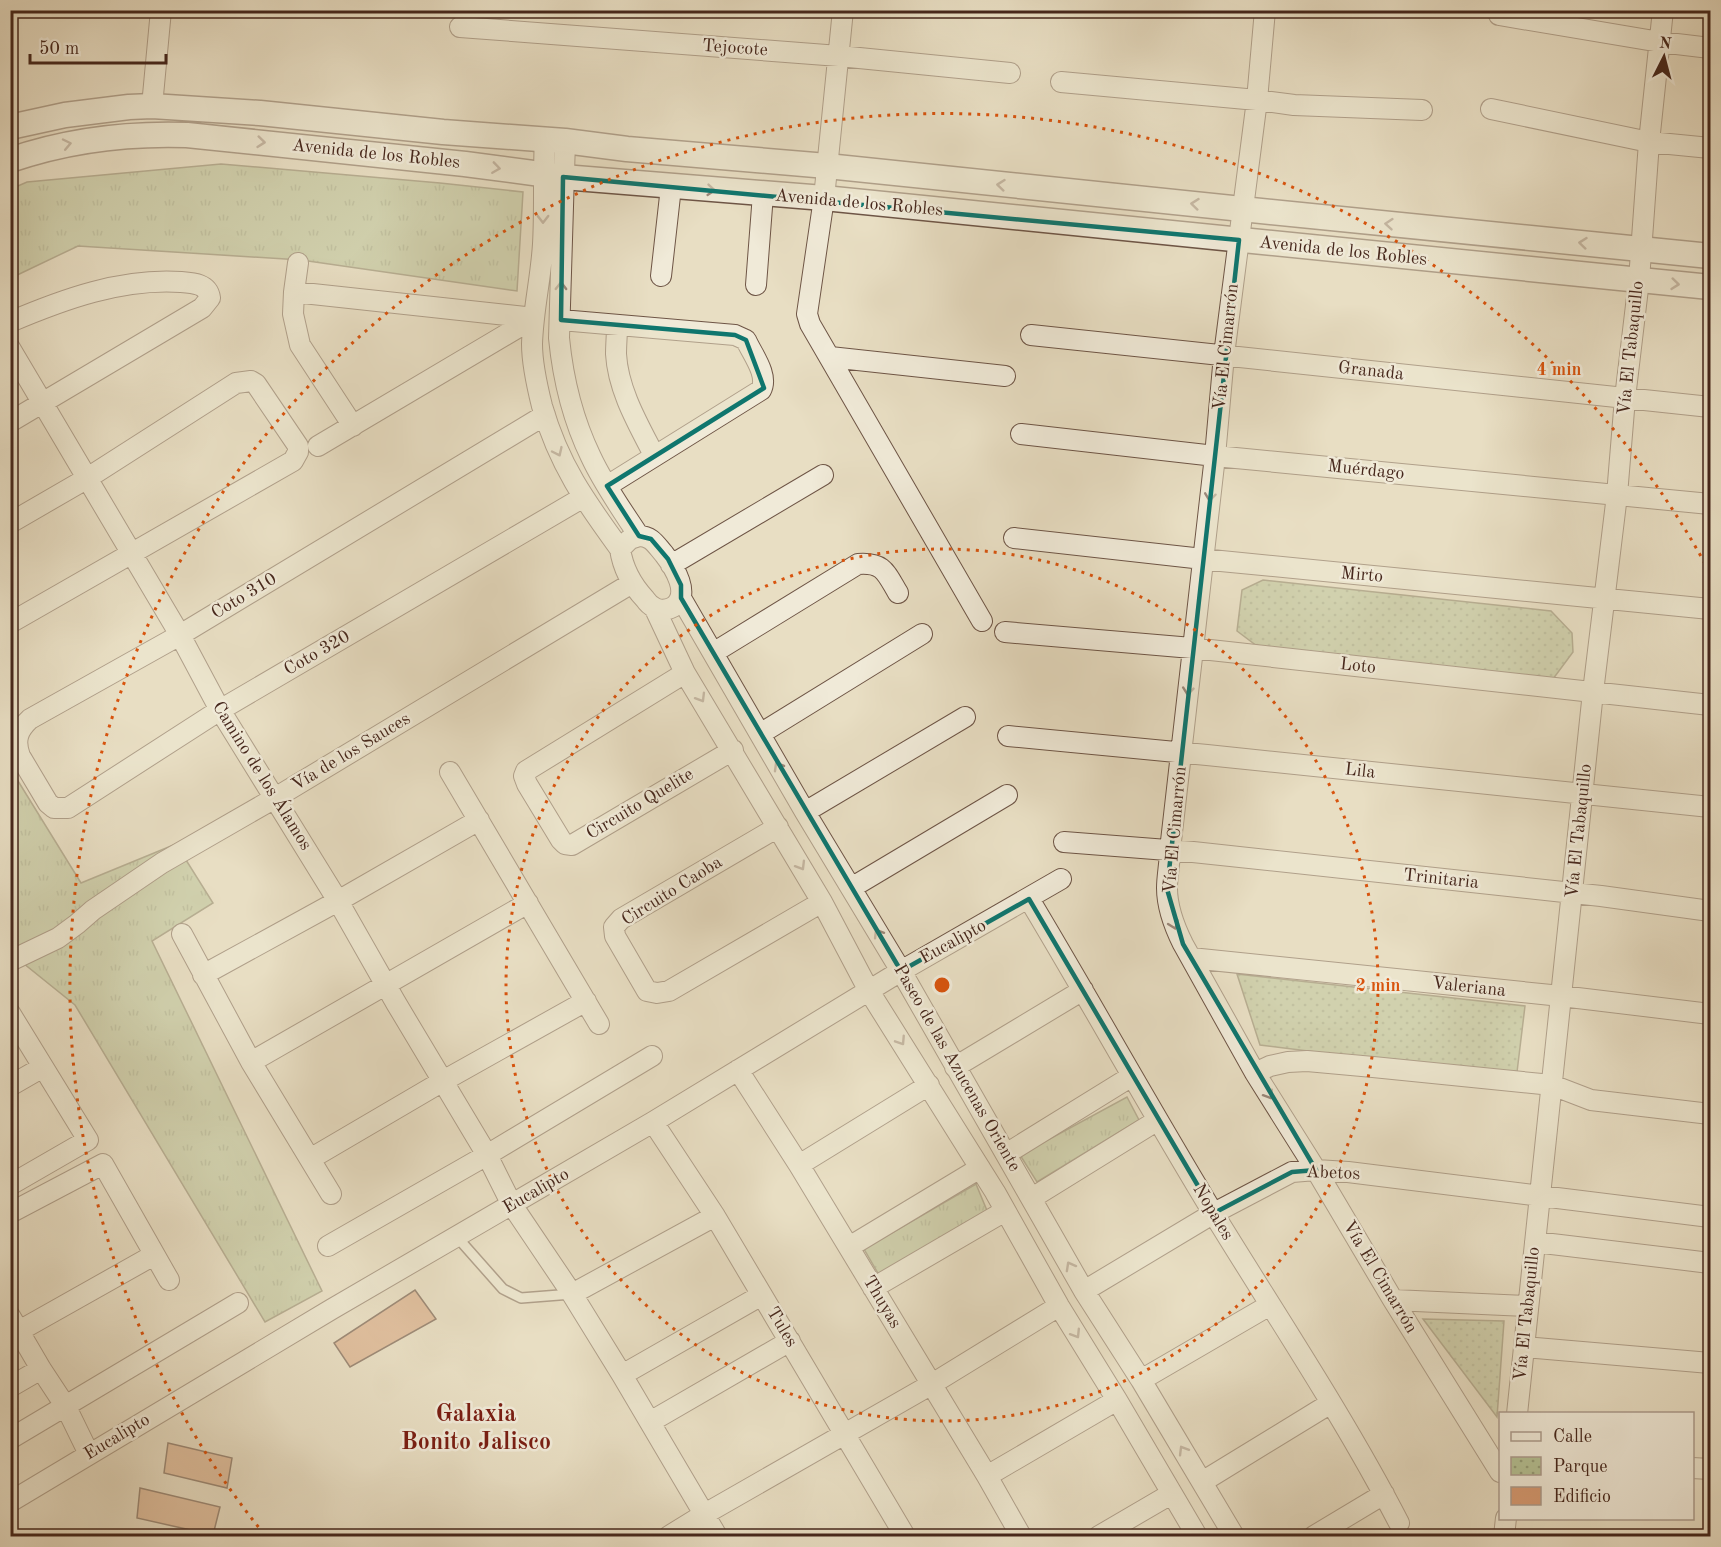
<svg xmlns="http://www.w3.org/2000/svg" width="1721" height="1547" font-family="'Old Standard TT',serif">
	<defs>
		<pattern id="grass-tufts" width="24" height="20" patternUnits="userSpaceOnUse" patternTransform="scale(1.5)"><rect width="24" height="20" fill="#b5c194"/><path d="M3 7l-1-3M5 7V3M7 7l1-3M15 17l-1-3M17 17v-4M19 17l1-3" fill="none" stroke="#959d78"/></pattern>
		<pattern id="park-dots" width="8" height="8" patternUnits="userSpaceOnUse" patternTransform="scale(1.5)"><rect width="8" height="8" fill="#b5c194"/><path d="M2 2h.1M6 6h.1" fill="none" stroke="#959d78" stroke-width="1.8" stroke-linecap="round"/></pattern>
	</defs>
	<rect width="100%" height="100%" fill="#e8dec3"/>
	<filter id="stains"><feTurbulence type="fractalNoise" baseFrequency=".00333" numOctaves="4"/><feColorMatrix values="0 0 0 0 .2 0 0 0 0 .09 0 0 0 0 .02 0 0 0 .5 -.17"/></filter>
	<radialGradient id="worn" r=".72"><stop offset=".6" stop-color="#630" stop-opacity="0"/><stop offset="1" stop-color="#630" stop-opacity=".3"/></radialGradient>
	<path fill="url(#grass-tufts)" stroke="#7e7458" stroke-width="1.5" d="M221,164L440,183L523,192L517,291L301,260L78,246L11,278V189L27,182Z
		M10,768L81,883L176,844L213,903L152,941L322,1291L265,1322L75,1005L23,963L11,940Z
		M1127,1097L1139,1120L1037,1182L1020,1155Z
		M976,1184L988,1213L879,1275L864,1249Z"/>
	<path fill="url(#park-dots)" stroke="#7e7458" stroke-width="1.5" d="M1263,580L1551,611L1572,633L1573,652L1553,679L1261,649L1237,631L1242,590Z
		M1237,974L1525,1006L1517,1072L1396,1062L1260,1045Z
		M1423,1319L1504,1321L1497,1417Z"/>
	<path fill="#d79b73" stroke="#46271c" stroke-width="1.5" d="M415,1290L436,1319L350,1367L334,1343Z
		M168,1443L232,1458L227,1488L164,1473Z
		M140,1488L220,1507L213,1535L137,1518Z
		M98,1530L125,1536H96Z"/>
	<g fill="none" stroke-linecap="round" stroke-linejoin="round">
		<g stroke="#6e5546" stroke-width="12">
			<path id="service" d="M457,1237L503,1289L521,1298L572,1294"/>
		</g>
		<g stroke="#6e5546" stroke-width="22">
			<path id="minor" d="M843,10L824,198L807,314L810,324L982,621
				M1265,10L1257,100L1224,355L1215,456L1170,850C1170,862 1167,876 1167,888C1167,908 1174,926 1183,944L1255,1073L1316,1170L1393,1300L1500,1472
				M1499,15L1660,42L1710,48
				M460,27L839,56L1010,73
				M1061,82L1257,100L1294,105L1422,110
				M152,106L161,10
				M1491,109L1649,142L1710,148
				M545,139C543,174 545,210 543,244C541,278 533,310 532,344C532,365 537,386 542,406C559,465 585,501 620,549
				M565,141L559,338C563,379 573,420 591,457C604,485 622,510 639,536
				M298,263L294,292L293,314L300,345L353,426
				M661,276L671,187
				M756,285L763,194
				M294,292L534,318
				M561,320L735,335L746,340C752,354 769,375 761,390L607,486
				M10,322C64,299 122,278 181,282C194,283 208,284 210,298L202,308L10,422
				M617,326C617,335 616,345 616,354C618,390 638,424 654,455
				M1031,335L1710,407
				M10,348L180,635L220,710L338,901L396,1003L487,1155L512,1205L572,1294L622,1375L717,1536
				M830,357L1005,376
				M545,415L180,635L30,719C18,730 14,740 20,756L48,803L54,808H68L220,710L582,498
				M1021,434L1215,456L1710,504
				M318,446L534,318
				M10,523L86,479L236,383L251,381L256,384L298,446V452L293,461L10,623
				M639,536C652,536 656,545 664,554C674,567 692,595 673,607C667,610 661,611 655,608C651,606 647,602 645,599C631,584 623,569 620,549L630,539Z
				M1014,538L1221,561L1710,609
				M671,565L823,475
				M681,598L805,812L901,971L1084,1291L1141,1380L1234,1536
				M655,609L685,673L822,902L869,991L995,1192L1059,1306L1117,1400L1197,1536
				M1005,632L1192,648L1710,705
				M713,653L858,564C884,562 886,573 898,593
				M685,673L526,771L524,776L527,784L561,840L565,844L572,845L733,750
				M760,734L922,634
				M1008,736L1207,755L1710,807
				M450,772L599,1024
				M805,812L965,717
				M778,827L621,919L614,927L615,936L647,991L657,993L669,991L822,902
				M1064,842L1193,852L1601,896L1710,911
				M851,888L1007,795
				M1029,899C1092,1004 1151,1111 1215,1216C1277,1317 1344,1417 1399,1523
				M182,934L251,1062L331,1194
				M1191,958L1561,996L1710,1014
				M10,961L58,938L77,924L93,910L162,863L275,798L632,583
				M203,975L338,901L479,820
				M10,1013L88,1140L10,1185
				M251,1062L528,903
				M955,1067L1083,990
				M738,1070L799,1165L987,1476L1021,1536
				M1255,1073L1270,1066L1288,1062L1307,1061L1373,1067L1552,1085L1591,1100L1710,1114
				M10,1086L43,1067
				M653,1122L715,1216L905,1536
				M1006,1154L1132,1076
				M310,1159L443,1081L586,1001
				M799,1165L929,1085
				M1032,1198L1158,1120
				M10,1213L103,1164L169,1280
				M1535,1242L1710,1263
				M328,1246L487,1155L652,1056
				M849,1247L980,1168
				M873,1288L1005,1211
				M1084,1291L1214,1213L1292,1172L1316,1170L1348,1172L1710,1217
				M572,1294L715,1216
				M1393,1300L1528,1306
				M10,1316L41,1369L66,1407L89,1454
				M19,1331L154,1255
				M1524,1347L1710,1363
				M622,1375L762,1295
				M1141,1380L1270,1305
				M10,1387L41,1369
				M1517,1414L1593,692L1617,495L1625,398L1639,280L1649,142L1663,10
				M650,1422L790,1341
				M10,1439L238,1303
				M1692,1468L1710,1469
				M987,1476L1117,1400
				M1202,1482L1331,1403
				M10,1502L332,1309L653,1122L901,971L1061,879
				M669,1536L703,1515L932,1384L1059,1306
				M1099,1536L1171,1494
				M1314,1536L1384,1494
				M1504,1536L1506,1518"/>
		</g>
		<g stroke="#6e5546" stroke-width="27">
			<path id="tertiary" d="M10,127L65,115L129,107L152,106L260,113L443,132L565,141L627,149L827,166L1271,212L1710,256
				M10,160C68,140 126,133 187,135L465,164L563,177L824,198L1710,287"/>
		</g>
		<use href="#service" stroke="#f0ead8" stroke-width="9"/>
		<use href="#minor" stroke="#f0ead8" stroke-width="20"/>
		<use href="#tertiary" stroke="#f0ead8" stroke-width="24"/>
	</g>
	<defs><path id="oneway-chevron" d="M-2-3.5L2.5 0L-2 3.5" fill="none" stroke-width="1.6" stroke-linecap="round" stroke-linejoin="round" transform="scale(1.5)"/></defs>
	<g stroke="#9b887a">
		<use href="#oneway-chevron" transform="translate(261 142) rotate(6)"/>
		<use href="#oneway-chevron" transform="translate(67 144) rotate(-12)"/>
		<use href="#oneway-chevron" transform="translate(496 168) rotate(8)"/>
		<use href="#oneway-chevron" transform="translate(1001 185) rotate(-174)"/>
		<use href="#oneway-chevron" transform="translate(711 190) rotate(5)"/>
		<use href="#oneway-chevron" transform="translate(1195 204) rotate(-174)"/>
		<use href="#oneway-chevron" transform="translate(543 219) rotate(90)"/>
		<use href="#oneway-chevron" transform="translate(1389 224) rotate(-175)"/>
		<use href="#oneway-chevron" transform="translate(1583 243) rotate(-174)"/>
		<use href="#oneway-chevron" transform="translate(1675 284) rotate(6)"/>
		<use href="#oneway-chevron" transform="translate(561 286) rotate(-89)"/>
		<use href="#oneway-chevron" transform="translate(558 452) rotate(65)"/>
		<use href="#oneway-chevron" transform="translate(1210 497) rotate(97)"/>
		<use href="#oneway-chevron" transform="translate(1188 691) rotate(96)"/>
		<use href="#oneway-chevron" transform="translate(701 698) rotate(59)"/>
		<use href="#oneway-chevron" transform="translate(778 766) rotate(-120)"/>
		<use href="#oneway-chevron" transform="translate(801 866) rotate(59)"/>
		<use href="#oneway-chevron" transform="translate(1174 925) rotate(70)"/>
		<use href="#oneway-chevron" transform="translate(878 933) rotate(-121)"/>
		<use href="#oneway-chevron" transform="translate(901 1041) rotate(57)"/>
		<use href="#oneway-chevron" transform="translate(1269 1095) rotate(58)"/>
		<use href="#oneway-chevron" transform="translate(1070 1266) rotate(-119)"/>
		<use href="#oneway-chevron" transform="translate(1076 1334) rotate(58)"/>
		<use href="#oneway-chevron" transform="translate(1183 1450) rotate(-121)"/>
	</g>
	<path d="M0 0H1721V1547H0ZM563,177L1239,240L1167,889L1183,944L1316,1170L1292,1172L1214,1213L1029,899L901,971L681,598V585L668,559L651,539L639,536L607,486L764,388L746,340L735,335L561,320Z" fill="#e8dec3" fill-opacity=".55" fill-rule="evenodd"/>
	<path fill="none" stroke="#0f766e" stroke-width="4.5" stroke-linejoin="round" d="M563,177L1239,240L1167,889L1183,944L1316,1170L1292,1172L1214,1213L1029,899L901,971L681,598V585L668,559L651,539L639,536L607,486L764,388L746,340L735,335L561,320Z"/>
	<g fill="none" stroke="#d8540e" stroke-width="3" stroke-dasharray="3 6">
		<circle cx="942" cy="985" r="436"/>
		<path d="M264 1534A872 872 0 1 1 1708 569"/>
	</g>
	<g text-anchor="middle" dominant-baseline="central" stroke-width="5" stroke-linejoin="round" paint-order="stroke">
		<g font-size="18" fill="#46271c" stroke="#f0ead8">
			<text transform="translate(735 48) rotate(4)">Tejocote</text>
			<text transform="translate(376 154) rotate(6)">Avenida de los Robles</text>
			<text transform="translate(859 203) rotate(5)">Avenida de los Robles</text>
			<text transform="translate(1343 251) rotate(6)">Avenida de los Robles</text>
			<text transform="translate(1226 347) rotate(-84)">Vía El Cimarrón</text>
			<text transform="translate(1631 348) rotate(-84)">Vía El Tabaquillo</text>
			<text transform="translate(1371 371) rotate(6)">Granada</text>
			<text transform="translate(1366 470) rotate(6)">Muérdago</text>
			<text transform="translate(1362 575) rotate(5)">Mirto</text>
			<text transform="translate(244 596) rotate(-31)">Coto 310</text>
			<text transform="translate(317 653) rotate(-30)">Coto 320</text>
			<text transform="translate(1358 666) rotate(6)">Loto</text>
			<text transform="translate(351 752) rotate(-31)">Vía de los Sauces</text>
			<text transform="translate(1360 771) rotate(6)">Lila</text>
			<text transform="translate(262 776) rotate(58)">Camino de los Álamos</text>
			<text transform="translate(640 804) rotate(-31)">Circuito Quelite</text>
			<text transform="translate(1175 830) rotate(-85)">Vía El Cimarrón</text>
			<text transform="translate(1579 831) rotate(-84)">Vía El Tabaquillo</text>
			<text transform="translate(1441 879) rotate(6)">Trinitaria</text>
			<text transform="translate(672 891) rotate(-32)">Circuito Caoba</text>
			<text transform="translate(953 942) rotate(-29)">Eucalipto</text>
			<text transform="translate(1469 987) rotate(6)">Valeriana</text>
			<text transform="translate(957 1068) rotate(60)">Paseo de las Azucenas Oriente</text>
			<text transform="translate(1333 1173) rotate(2)">Abetos</text>
			<text transform="translate(536 1191) rotate(-30)">Eucalipto</text>
			<text transform="translate(1213 1212) rotate(59)">Nopales</text>
			<text transform="translate(1380 1277) rotate(59)">Vía El Cimarrón</text>
			<text transform="translate(882 1302) rotate(59)">Thuyas</text>
			<text transform="translate(1527 1314) rotate(-84)">Vía El Tabaquillo</text>
			<text transform="translate(782 1327) rotate(59)">Tules</text>
			<text transform="translate(117 1437) rotate(-31)">Eucalipto</text>
		</g>
		<g font-size="24" font-weight="bold" fill="#7a1f14" stroke="#f0ead8">
			<text x="476" y="1415">Galaxia<tspan x="476" dy="28">Bonito Jalisco</tspan></text>
		</g>
	</g>
	<circle cx="942" cy="985" r="9" fill="#d8540e" stroke="#f0ead8" stroke-width="3"/>
	<g font-size="18" text-anchor="middle" font-weight="bold" fill="#d8540e" stroke="#f0ead8" stroke-width="5" stroke-linejoin="round" paint-order="stroke">
		<text x="1559" y="375">4 min</text>
		<text x="1378" y="991">2 min</text>
	</g>
	<rect width="1721" height="1547" fill="none" stroke="#e8dec3" stroke-width="36"/>
	<rect x="12" y="12" width="1697" height="1523" fill="none" stroke="#46271c" stroke-width="3"/>
	<rect x="18" y="18" width="1685" height="1511" fill="none" stroke="#46271c" stroke-width="1.5"/>
	<rect x="1499" y="1412" width="195" height="108" fill="#f0ead8" stroke="#ac9c8d" stroke-width="1.5"/>
	<rect x="1511" y="1432" width="30" height="9" fill="#f0ead8" stroke="#ac9c8d" stroke-width="1.5"/>
	<text x="1553" y="1442" font-size="18" fill="#46271c">Calle</text>
	<rect x="1511" y="1457" width="30" height="18" fill="url(#park-dots)" stroke="#ac9c8d" stroke-width="1.5"/>
	<text x="1553" y="1472" font-size="18" fill="#46271c">Parque</text>
	<rect x="1511" y="1487" width="30" height="18" fill="#d79b73" stroke="#ac9c8d" stroke-width="1.5"/>
	<text x="1553" y="1502" font-size="18" fill="#46271c">Edificio</text>
	<g transform="translate(1664 57) rotate(6)" stroke="#f0ead8" stroke-width="4.5" paint-order="stroke">
	<path d="M0-4.5L10 22L0 15L-10 22Z" fill="#46271c"/>
	<text y="-9" font-size="16" font-weight="bold" text-anchor="middle" fill="#46271c">N</text>
	</g>
	<path d="M30 54v9h136v-9" fill="none" stroke="#46271c" stroke-width="3"/>
	<text x="39" y="54" font-size="18" fill="#46271c" stroke="#f0ead8" stroke-width="4.5" paint-order="stroke">50 m</text>
	<rect width="100%" height="100%" filter="url(#stains)"/>
	<rect width="100%" height="100%" fill="url(#worn)"/>
</svg>
